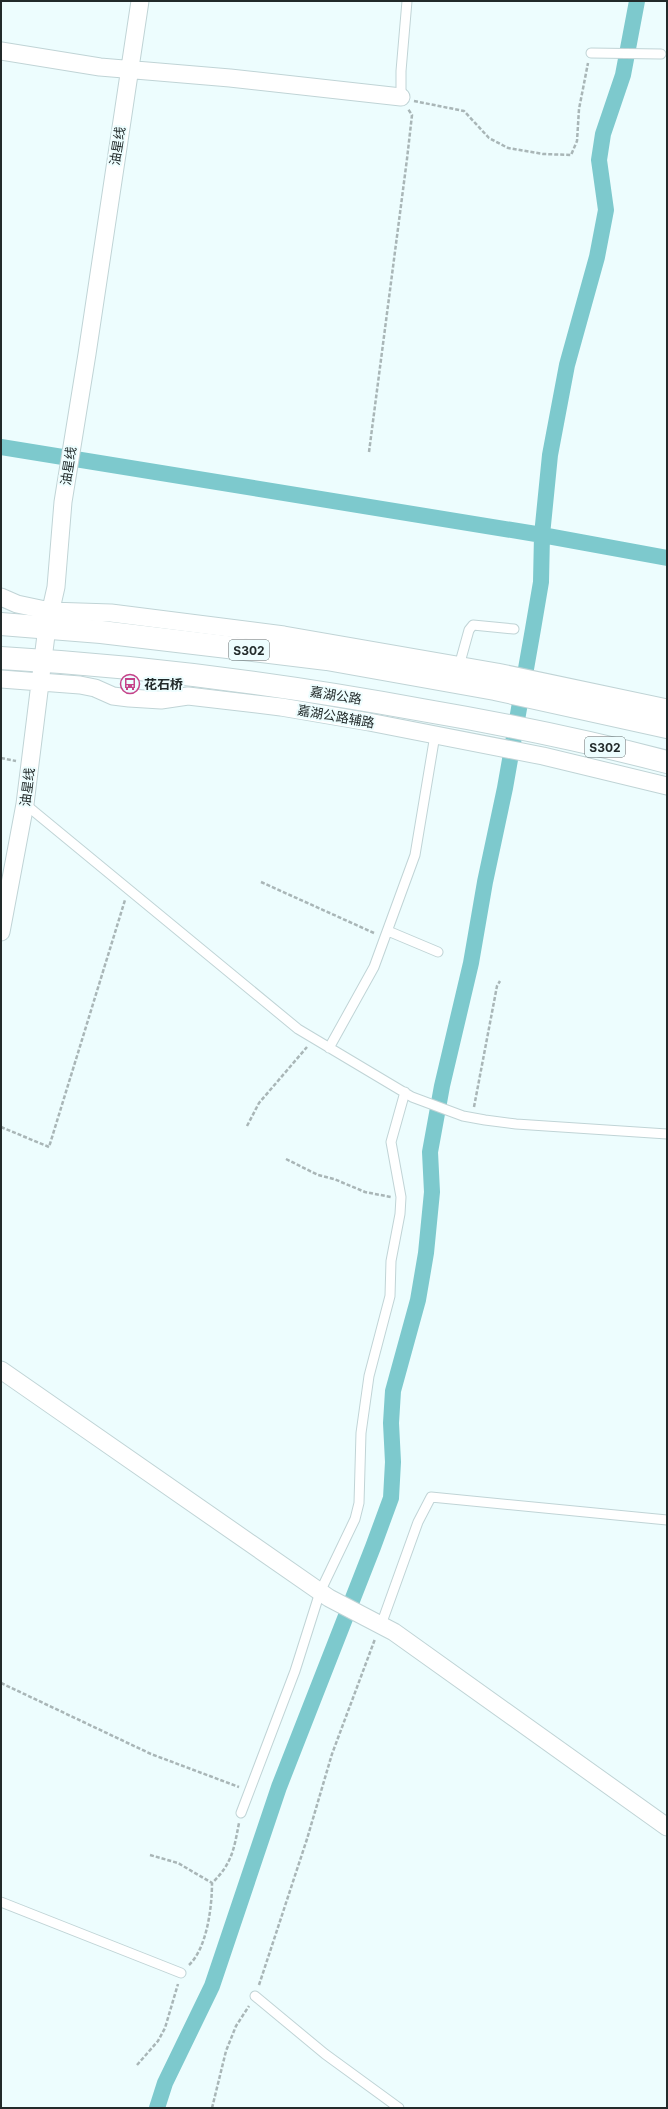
<svg xmlns="http://www.w3.org/2000/svg" width="668" height="2109" font-family="Inter,'Noto Sans SC',sans-serif">
	<rect width="100%" height="100%" fill="#edfdfe"/>
	<g fill="none" stroke-linecap="round" stroke-linejoin="round">
		<path stroke="#7dc9cd" stroke-width="16" d="M1,447L542,535L667,558
			M157,2108L165,2083L212,1986L279,1787L373,1547L391,1498L393,1462L391,1423L393,1391L418,1300L426,1253L432,1192L430,1152L442,1086L471,963L485,882L505,788L533,629L541,582L542,535L550,455L567,365L597,257L606,210L599,160L603,134L623,75L637,1"/>
		<g stroke="#c0d4d6" stroke-width="11">
			<path id="lane" d="M591,53L661,54
				M401,97V71L407,1
				M459,666L469,630L473,625L514,629
				M25,804L298,1029L412,1097L463,1116L485,1120L516,1124L667,1134
				M388,931L438,952
				M329,1048L374,967L415,855L435,735
				M381,1625L418,1522L431,1497L667,1520
				M241,1813L295,1671L320,1592L355,1519L359,1503L361,1433L369,1376L390,1296L391,1261L400,1214L401,1197L391,1142L405,1092
				M1,1902L181,1973
				M255,1996L325,2054L399,2108"/>
		</g>
		<g stroke="#c0d4d6" stroke-width="19">
			<path id="street" d="M1,51L100,67L230,78L401,97
				M1,597L17,604L50,611L111,613L284,635L497,672L667,708
				M1,679L80,685L95,688L113,696L129,698L161,700L188,696L281,707L369,722L543,756L667,786
				M1,932L25,804L47,627L56,587L63,502L87,354L140,1
				M1,1370L329,1598L394,1632L667,1827"/>
		</g>
		<g stroke="#c0d4d6" stroke-width="24">
			<path id="primary" d="M1,624L101,632L327,659L495,689L667,727
				M1,658C142,666 282,684 422,710C504,724 586,741 667,762"/>
		</g>
		<path stroke="#a9b6b7" stroke-width="2.5" stroke-dasharray="4 2" stroke-linecap="butt" d="M414,101L464,111L489,138L508,148L543,154L571,155L577,141L579,109L588,63
			M369,452L407,159L412,115L408,109
			M1,758L16,761
			M261,882L374,933
			M474,1107L497,986L500,981
			M247,1126L259,1103L307,1047
			M1,1127L49,1147L125,900
			M286,1159L318,1175L334,1179L365,1192L391,1197
			M1,1683L151,1754L239,1787
			M150,1855L178,1863L212,1883
			M189,1965C207,1948 212,1907 212,1883C232,1864 234,1849 239,1823
			M259,1985L307,1839L332,1754L375,1639
			M137,2065L158,2041L165,2028L178,1984
			M212,2108L226,2051L236,2026L249,2006"/>
		<use href="#lane" stroke="#fff" stroke-width="9"/>
		<use href="#street" stroke="#fff" stroke-width="17"/>
		<use href="#primary" stroke="#fff" stroke-width="22"/>
	</g>
	<defs>
		<g id="bus-ring" transform="scale(1)"><circle r="9.5" fill="#edfdfe" stroke="#c5438a" stroke-width="1.5"/><path d="M-5-6H5V4H4V6H2V4H-2V6H-4V4H-5ZM-3.5-4V0h7V-4ZM-3.5 1.2v1.5H-2V1.2ZM2 1.2v1.5H3.5V1.2Z" fill="#c5438a"/></g>
	</defs>
	<g fill-rule="evenodd">
		<use href="#bus-ring" x="130" y="684"/>
	</g>
	<g text-anchor="middle" dominant-baseline="central" stroke-width="4" stroke-linejoin="round" paint-order="stroke">
		<g fill="#edfdfe" stroke="#5f696a" stroke-width="1">
			<rect x="229" y="640" width="40" height="20" rx="3"/>
			<rect x="585" y="737" width="40" height="20" rx="3"/>
		</g>
		<g font-size="12" font-weight="bold" fill="#222a2a">
			<text x="249" y="650">S302</text>
			<text x="605" y="747">S302</text>
		</g>
		<g font-size="13" fill="#222a2a" stroke="#edfdfe">
			<text transform="translate(117 146) rotate(-81)">油星线</text>
			<text transform="translate(68 466) rotate(-81)">油星线</text>
			<text transform="translate(336 695) rotate(9)">嘉湖公路</text>
			<text transform="translate(336 716) rotate(10)">嘉湖公路辅路</text>
			<text transform="translate(27 787) rotate(-83)">油星线</text>
		</g>
		<g font-size="13" font-weight="bold" fill="#222a2a" stroke="#edfdfe" text-anchor="start">
			<text x="144" y="684">花石桥</text>
		</g>
	</g>
	<rect width="668" height="2109" fill="none" stroke="#222a2a" stroke-width="4"/>
</svg>
